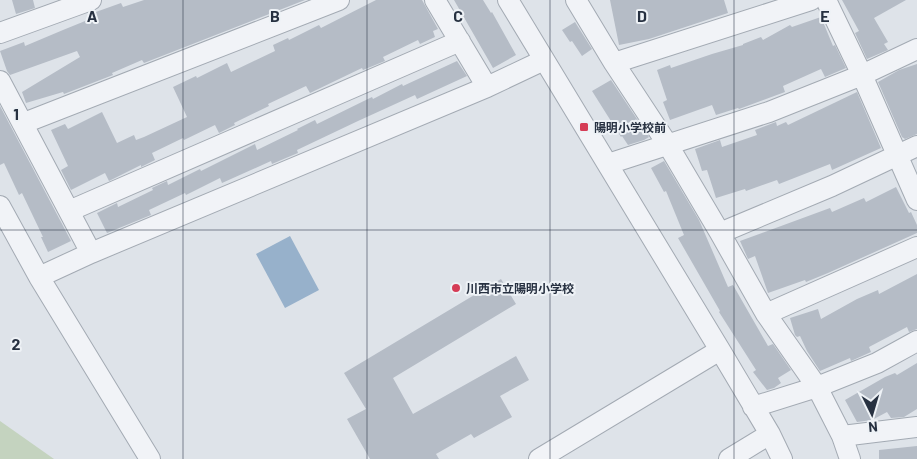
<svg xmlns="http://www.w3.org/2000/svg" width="917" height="459" font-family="Barlow,'Noto Sans JP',sans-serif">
	<rect width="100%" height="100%" fill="#dee3e9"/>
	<path fill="#c4d3bf" d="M0,421L54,459H0Z"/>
	<path fill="#97b1cb" d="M290,236L319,290L285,308L256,254Z"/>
	<path fill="#b5bcc6" d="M12,0H33L35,8L16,14Z
		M144,0H305L144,63L142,60L112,73L113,75L64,94L63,92L26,103L22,92L80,57L77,51L10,75L7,71L0,51L24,42L25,46L63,30L95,17L93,13L121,3L123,7Z
		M376,0H422L438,29L433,31L435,37L420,44L418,40L383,57L385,61L363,70L362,68L310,93L306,86L268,104L269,106L234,123L235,125L219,133L215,125L184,140L183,138L152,153L155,160L141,167V165L109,181L105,173L71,190L61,170L68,166L51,130L65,124L68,129L102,112L117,143L134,135L136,140L144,137L187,117L173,87L196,76L197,78L227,63L231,72L275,51L273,45L288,38L289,40L319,25L321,28Z
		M454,0H483L491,13L492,12L516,55L493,68Z
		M610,0H724L728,13L649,39L619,45Z
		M842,0H906L874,18L888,42L884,44L888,50L867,59L855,33L859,31Z
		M821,17L833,46L835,45L846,68L825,77L821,69L783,86L785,92L739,109L738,108L716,115L712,105L670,120L663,102L667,100L657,70L670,65L671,68L712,54L743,45V44L761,37L763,40L790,25L792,27Z
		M575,22L592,49L582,56L572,41L570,42L562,30Z
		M457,61L467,76L417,99L415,95L358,121L297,150L298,153L286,158L272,164L271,161L222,183L220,178L186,195L185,193L149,210L151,215L107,233L97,213L117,203L118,207L153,190L152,188L167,181L168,185L200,169L201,171L255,144L257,150L298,130L297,129L315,120L317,124L372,97L373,99L402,84L403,86Z
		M917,64V134L905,139L902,137L878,82L899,70Z
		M611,80L649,137L644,140L628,145L622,136L621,137L592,91Z
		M857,92L881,148L832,170L830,164L779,184L777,180L746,191L745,189L716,198L707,170L702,171L695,149L720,140L722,147L757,135L755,130L776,122L777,126L786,122L788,125Z
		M0,106L71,241L48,252L41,237H43L22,193L19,195L4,163L0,165Z
		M664,161L699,220L728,287L733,285L768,346L773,344L791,370L778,378L781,383L774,388L767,390L753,372L756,370L719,312L720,311L678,238L684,235L666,191L664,192L651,168Z
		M896,187L909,213L911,212L917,225V233L828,273L806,282L805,280L768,293L755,256L748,259L740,241L830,208L832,212L864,198L866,202Z
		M917,274V329L909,332L907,327L869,347L871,352L851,361L850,358L820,371L807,351L800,336L797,337L795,335L790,318L818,309L821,319L857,299L878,290L879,294Z
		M501,279L516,304L393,378L413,414L516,356L529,380L500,396L512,417L474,438L471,434L436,454L439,459H370L347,419L366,409L344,373Z
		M917,363V409L904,417L891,418L887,412L872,420L857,422L845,400L885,377L895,373L897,375Z
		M917,446V459H879V450Z"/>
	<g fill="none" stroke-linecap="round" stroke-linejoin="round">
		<g stroke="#a3aab3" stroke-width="22">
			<path id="minor" d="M435,0L487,87
				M508,0L720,350L770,434L782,459
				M576,0L614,63L668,145L720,233L766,314L817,387L842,436L850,459
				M826,0L862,75L917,200
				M0,33L91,0
				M614,63L811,0
				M0,81L91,253
				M24,123L339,0
				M608,164L769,112L862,75L917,49
				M0,206L39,277L150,459
				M69,211L460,41
				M720,233L832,186L917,146
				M39,277L91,253L487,87L544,60
				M766,314L917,247
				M753,407L817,387L877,363L917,341
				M842,436L917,427
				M539,459L720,350
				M729,459L770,434"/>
		</g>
		<use href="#minor" stroke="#f1f3f7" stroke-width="20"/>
	</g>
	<path fill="none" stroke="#273141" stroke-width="1" stroke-opacity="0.55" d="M183,0V459M367,0V459M550,0V459M734,0V459M0,230H917"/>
	<g fill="#d53c56" stroke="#eef2f6" stroke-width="2">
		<rect x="579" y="122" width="10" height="10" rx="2.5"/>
		<circle cx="456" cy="288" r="5"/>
	</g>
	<g text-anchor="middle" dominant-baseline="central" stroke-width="4" stroke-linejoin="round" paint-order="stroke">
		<g font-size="12" font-weight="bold" fill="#273141" stroke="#eef2f6" text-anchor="start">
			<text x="594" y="127">陽明小学校前</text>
			<text x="466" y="288">川西市立陽明小学校</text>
		</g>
	</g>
	<g font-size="16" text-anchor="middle" font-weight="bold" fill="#273141" stroke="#eef2f6" stroke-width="4" stroke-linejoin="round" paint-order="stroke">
		<text x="92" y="22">A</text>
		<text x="275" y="22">B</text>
		<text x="458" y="22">C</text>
		<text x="642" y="22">D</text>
		<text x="825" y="22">E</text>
		<text x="16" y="120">1</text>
		<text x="16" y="350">2</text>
	</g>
	<g transform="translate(872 414) rotate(175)" stroke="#eef2f6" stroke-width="4" paint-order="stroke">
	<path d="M0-4L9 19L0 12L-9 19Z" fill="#273141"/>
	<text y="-8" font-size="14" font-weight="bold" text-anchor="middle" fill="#273141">N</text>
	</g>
</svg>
